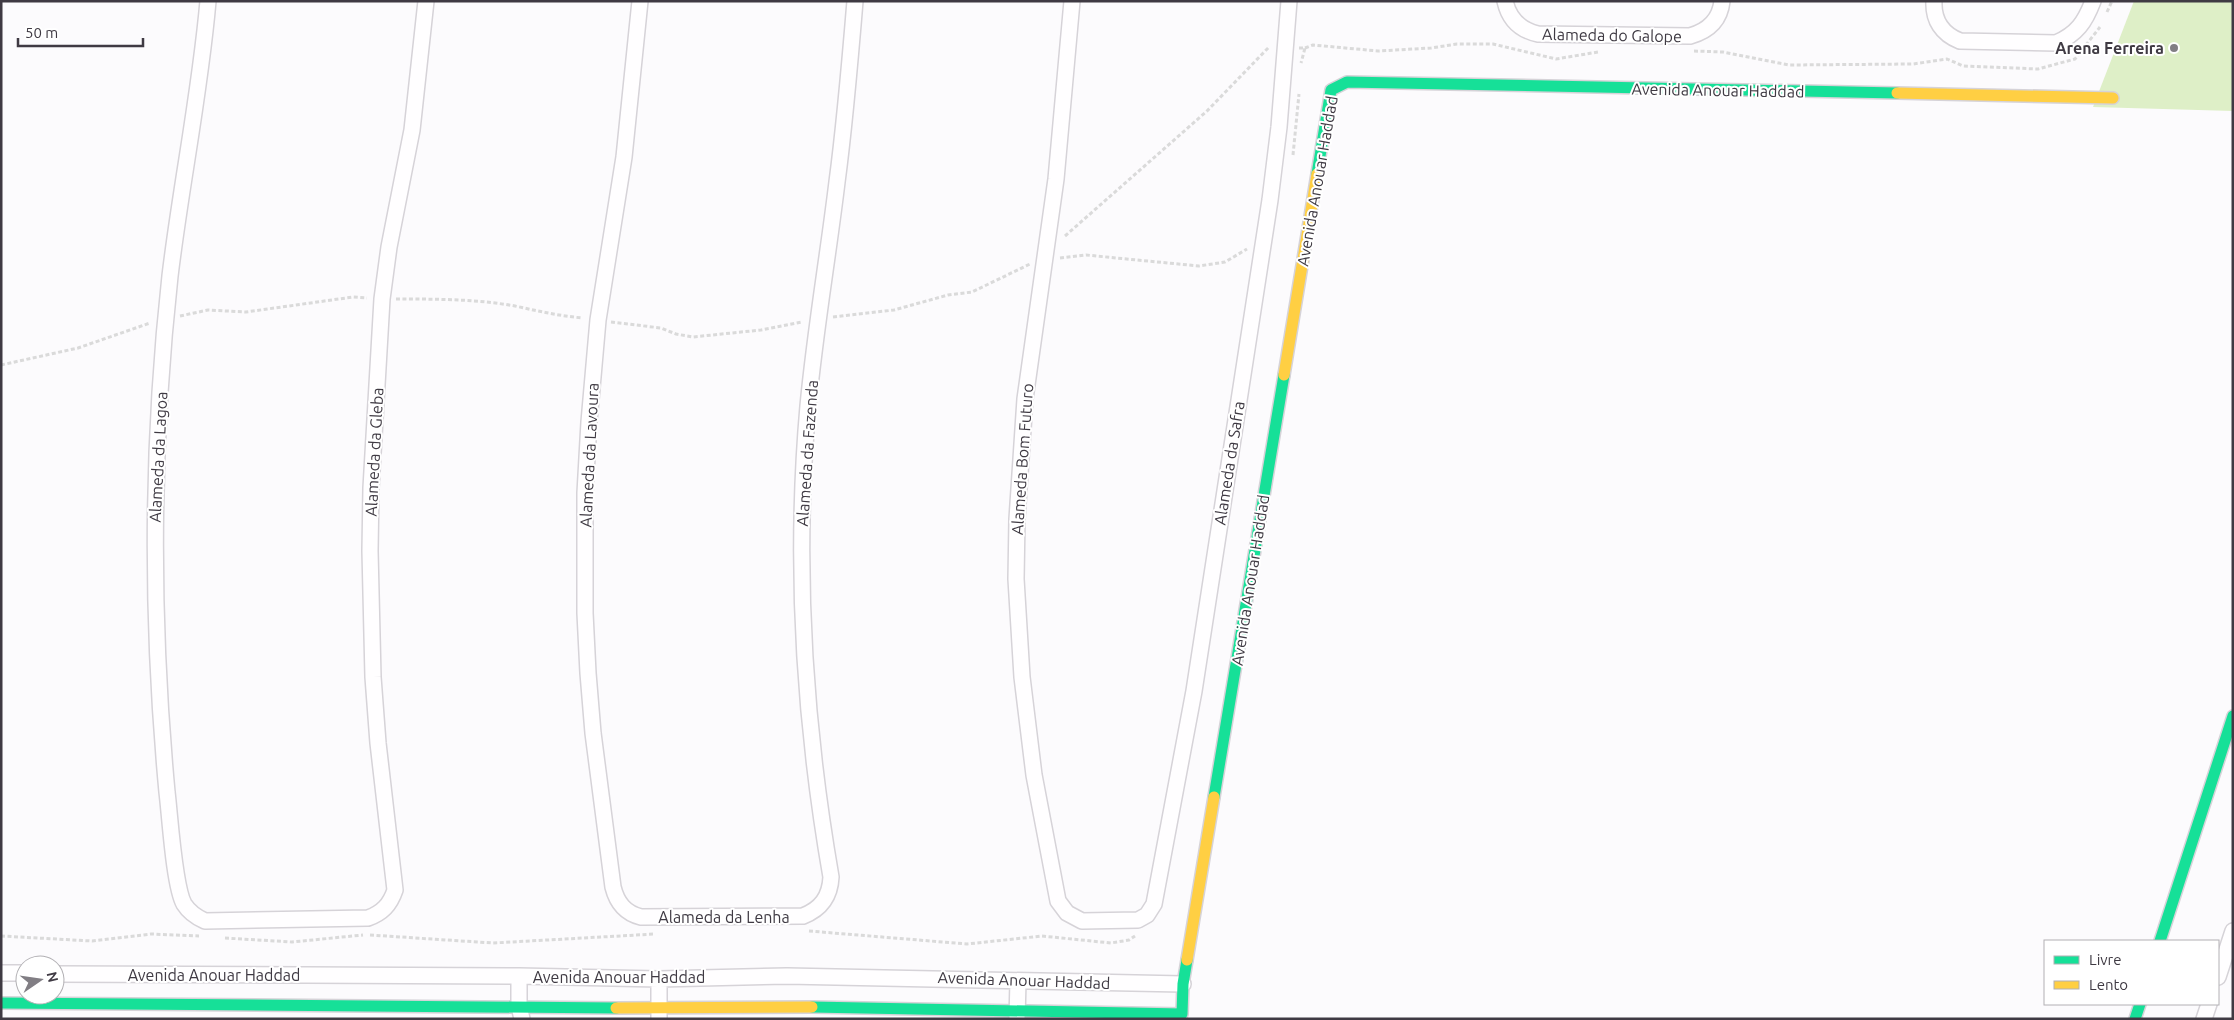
<svg xmlns="http://www.w3.org/2000/svg" width="2234" height="1020" font-family="Ubuntu,sans-serif">
	<rect width="100%" height="100%" fill="#fcfbfd"/>
	<path fill="#deefc7" d="M2134,1H2233V111L2093,107Z"/>
	<g fill="none" stroke-linecap="round" stroke-linejoin="round">
		<g stroke="#d6d3d8" stroke-width="18">
			<path id="street" d="M208,1C200,94 181,184 170,276C151,448 151,621 167,792C170,816 174,886 184,904C189,912 196,917 205,921L368,918C382,913 390,905 395,890L378,743L373,677L370,551L371,488L382,299L389,247L412,130L426,1
				M640,1L624,157L598,320L589,422L585,493V613L588,673L593,733L613,887C617,903 625,913 641,917L803,916C821,909 830,897 831,877C804,722 794,564 808,406C815,331 828,257 837,182C845,122 850,62 855,1
				M1072,1L1056,179L1025,399L1017,519L1016,579L1022,677L1034,775L1058,901L1067,913L1082,921L1138,920L1147,915L1154,904L1194,691L1270,200L1279,127L1289,1
				M1505,1C1509,19 1520,30 1538,34L1690,36C1708,31 1720,20 1722,1
				M1934,1C1933,20 1942,34 1960,41L2056,43C2077,34 2085,22 2093,1
				M1,973H25
				M55,974L519,976L659,979L787,976L1183,984
				M519,976V1006L522,1019
				M2218,977L2233,931
				M659,1019V979
				M1017,1019L1018,981
				M2204,1019L2209,1004"/>
		</g>
		<g stroke="#d6d3d8" stroke-width="14">
			<path id="fast" d="M1317,174L1331,90L1347,82L1897,93
				M1214,797L1284,375
				M2160,941L2233,716
				M1,1003L616,1008
				M812,1007L1182,1014L1183,984L1187,960
				M2135,1019L2140,1004"/>
		</g>
		<g stroke="#d6d3d8" stroke-width="14">
			<path id="slow" d="M1897,93L2113,98
				M1284,375L1317,174
				M1187,960L1214,797
				M616,1008L812,1007"/>
		</g>
		<path stroke="#dadada" stroke-width="3" stroke-dasharray="4 2.5" stroke-linecap="butt" d="M2107,12L2112,1
			M1299,48H1305L1301,63
			M1305,48L1313,45L1378,51L1431,48L1457,44H1493L1556,59L1598,52
			M1694,51L1723,52L1789,65L1913,64L1947,59L1963,66L2038,69L2075,59L2100,27
			M1293,155L1299,94
			M1065,236L1207,111L1269,47
			M1060,258L1086,255L1199,266L1225,262L1247,249
			M396,299C435,299 476,299 515,306C538,311 559,316 583,318
			M180,316L208,310L246,312L353,297L367,298
			M833,317L894,310L948,295L972,292L1030,264
			M611,322L661,328L676,334L693,337L761,330L802,322
			M1,365L78,348L150,323
			M809,931L967,944L1042,936L1111,943L1129,940L1135,936
			M370,935L493,943L655,934
			M1,936L92,941L151,934L199,936
			M225,938L292,942L363,935"/>
		<use href="#street" stroke="#fffeff" stroke-width="15"/>
		<use href="#fast" stroke="#16e098" stroke-width="11"/>
		<use href="#slow" stroke="#ffcf43" stroke-width="11"/>
	</g>
	<circle fill="#817e84" stroke="#fff" stroke-width="2" cx="2174" cy="48" r="5"/>
	<g text-anchor="middle" dominant-baseline="central" stroke-width="4" stroke-linejoin="round" paint-order="stroke">
		<g font-size="16" fill="#3f3a43" stroke="#fff">
			<text transform="translate(1612 35) rotate(1)">Alameda do Galope</text>
			<text transform="translate(1718 90) rotate(1)">Avenida Anouar Haddad</text>
			<text transform="translate(1317 181) rotate(-80)">Avenida Anouar Haddad</text>
			<text transform="translate(374 452) rotate(-87)">Alameda da Gleba</text>
			<text transform="translate(807 453) rotate(-86)">Alameda da Fazenda</text>
			<text transform="translate(589 455) rotate(-87)">Alameda da Lavoura</text>
			<text transform="translate(158 457) rotate(-87)">Alameda da Lagoa</text>
			<text transform="translate(1022 459) rotate(-86)">Alameda Bom Futuro</text>
			<text transform="translate(1229 463) rotate(-81)">Alameda da Safra</text>
			<text transform="translate(1250 580) rotate(-81)">Avenida Anouar Haddad</text>
			<text x="724" y="917">Alameda da Lenha</text>
			<text x="214" y="975">Avenida Anouar Haddad</text>
			<text x="619" y="977">Avenida Anouar Haddad</text>
			<text transform="translate(1024 980) rotate(2)">Avenida Anouar Haddad</text>
		</g>
		<g font-size="16" font-weight="bold" fill="#3f3a43" stroke="#fff" text-anchor="end">
			<text x="2164" y="48">Arena Ferreira</text>
		</g>
	</g>
	<rect width="2234" height="1020" fill="none" stroke="#3f3a43" stroke-width="5"/>
	<rect x="2044" y="940" width="175" height="65" fill="#ffffff" stroke="#b2b0b4"/>
	<rect x="2054" y="956" width="25" height="8" fill="#16e098" stroke="#b2b0b4"/>
	<text x="2089" y="965" font-size="15" fill="#3f3a43">Livre</text>
	<rect x="2054" y="981" width="25" height="8" fill="#ffcf43" stroke="#b2b0b4"/>
	<text x="2089" y="990" font-size="15" fill="#3f3a43">Lento</text>
	<g transform="translate(40 980) rotate(77)"><circle r="24" fill="#ffffff" stroke="#b2b0b4"/>
	<path d="M0-4L9 19L0 12L-9 19Z" fill="#817e84"/>
	<text y="-8" font-size="14" font-weight="bold" text-anchor="middle" fill="#3f3a43">N</text>
	</g>
	<path d="M18 38v8h125v-8" fill="none" stroke="#3f3a43" stroke-width="2.5"/>
	<text x="25" y="38" font-size="15" fill="#3f3a43" stroke="#ffffff" stroke-width="4" paint-order="stroke">50 m</text>
</svg>
